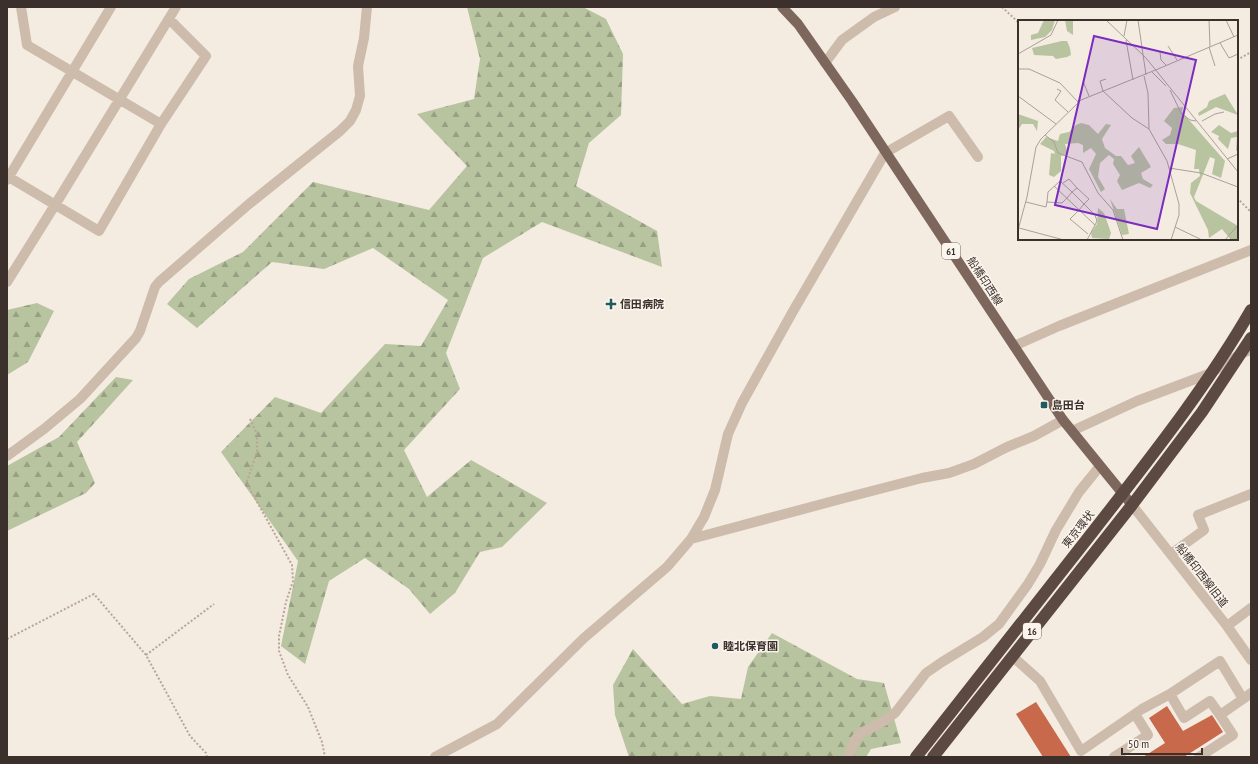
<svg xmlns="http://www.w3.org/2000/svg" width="1258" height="764" font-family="'PT Sans Narrow','Noto Sans JP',sans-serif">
	<defs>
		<pattern id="forest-firs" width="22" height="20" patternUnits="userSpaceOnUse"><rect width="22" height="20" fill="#b8c4a0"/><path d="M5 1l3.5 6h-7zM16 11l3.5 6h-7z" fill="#97a083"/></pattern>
	</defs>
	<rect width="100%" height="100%" fill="#f4ebe1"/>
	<path fill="url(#forest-firs)" d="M467,7H583L606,19L623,54L621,115L589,143L576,186L657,231L662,267L542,222L483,258L446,353L460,389L404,450L427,497L471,460L547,503L502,547L480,552L455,593L430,614L409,589L365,558L329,581L305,664L281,646L298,561L221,452L275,397L321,413L385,344L421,346L448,300L373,248L324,269L272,262L197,328L167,304L189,279L243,252L313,182L429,210L467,166L417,114L474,99L480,59Z
		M37,303L54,311L28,362L7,375V310Z
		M116,377L133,380L77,442L95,483L86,493L7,531V466L59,437Z
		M772,633L857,679L884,683L901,743L871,749L866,757H629L615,715L613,685L633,649L682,704L710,696L741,699L748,667Z"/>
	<path fill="#c8694b" d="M1036,702L1071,757H1043L1016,714Z
		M1167,706L1183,731L1212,715L1223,732L1184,757H1143L1165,743L1149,718Z"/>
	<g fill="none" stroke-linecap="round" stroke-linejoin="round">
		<path stroke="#b9a596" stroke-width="2" stroke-dasharray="2 2" stroke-linecap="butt" d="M1002,7L1019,23
			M1237,60L1251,52
			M1237,198L1251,212
			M250,419L257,434V452L247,481L251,491L292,565L293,581L286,602L279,636V651L288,675L308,707L322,742L325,757
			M7,639L94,594L146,655L190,736L206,753L207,757
			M146,655L214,604"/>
		<path stroke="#cdbbac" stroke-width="10" d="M825,63L842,40L874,17L895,7
			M161,124L206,56L169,19
			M7,176L99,231L161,124L27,45L21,7
			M7,180L111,7
			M7,282L55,205L176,7
			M1014,346L1059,326L1251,250
			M1072,431L1137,401L1211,373L1242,353L1251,350
			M7,456L44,429L80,399L136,338L140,331L155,287L159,282L249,204L340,131L350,121L356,110L360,96L358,66L364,38L367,7
			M1132,505L1227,626L1251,660
			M691,539L837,500L922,478L949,473L974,464L1007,447L1034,436L1063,420
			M1171,554L1204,530L1198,515L1251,494
			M1227,626L1251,608
			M1012,656L1040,681L1081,751L1142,709L1170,694L1220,661L1243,699L1251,693
			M1170,694L1184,718L1210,701L1220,715L1243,699
			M435,757L497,724L584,638L667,567L691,539L704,517L715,490L728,434L742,403L792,313L885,153L949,116L978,157
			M848,757L855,740L861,733L884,721L895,713L926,673L942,662L983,637L999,624L1028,584L1040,564L1056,530L1079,492L1100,466
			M1114,757L1148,735L1135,714
			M1199,757L1233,735L1220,715"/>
		<path stroke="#7d675c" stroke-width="10" d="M782,7L798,24L852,101L1063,420L1132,505"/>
		<path stroke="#5c4a42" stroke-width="12" d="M916,757C976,681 1035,605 1095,529C1150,458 1206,388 1251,310
			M933,757L1132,505L1202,412L1251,338"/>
	</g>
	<g fill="#1f5a5e" stroke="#fbf5ee" stroke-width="1.5">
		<path d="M609 298h4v4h4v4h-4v4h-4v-4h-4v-4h4z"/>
		<rect x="1040" y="401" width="8" height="8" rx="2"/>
		<circle cx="715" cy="646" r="4"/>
	</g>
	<g text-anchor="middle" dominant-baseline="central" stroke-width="3" stroke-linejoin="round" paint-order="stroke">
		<g fill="#fbf5ee" stroke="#756b66" stroke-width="1">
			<rect x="942" y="243" width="18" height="16" rx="3"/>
			<rect x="1023" y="623" width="18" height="16" rx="3"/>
		</g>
		<g font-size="10" font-weight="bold" fill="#3b302b">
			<text x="951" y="251">61</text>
			<text x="1032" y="631">16</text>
		</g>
		<g font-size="11" fill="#3b302b" stroke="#fbf5ee">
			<text transform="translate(985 281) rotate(57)">船橋印西線</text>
			<text transform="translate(1078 529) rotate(-52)">東京環状</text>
			<text transform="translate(1202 575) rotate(52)">船橋印西線旧道</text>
		</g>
		<g font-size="11" font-weight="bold" fill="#3b302b" stroke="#fbf5ee" text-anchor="start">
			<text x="620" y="304">信田病院</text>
			<text x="1052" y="405">島田台</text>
			<text x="723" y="646">睦北保育園</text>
		</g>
	</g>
	<g transform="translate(1018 20)">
		<rect width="220" height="220" fill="#f4ebe1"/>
		<path d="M26,0H37L34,10L27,17L13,20V15L20,13ZM47,0H55V15L49,11ZM44,21H49L52,28L53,35L49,37L38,39L35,36L16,35L14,28ZM207,74L220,95L198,87L181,96L180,93L189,87L191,81ZM165,87L164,92L207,141L203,158L194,154L197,139L192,137L176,177L178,181L220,206V220H213L204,209L191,218L190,210L172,173L173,163L182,156L181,149H176L178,130L160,124H148L144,120L152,115L154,108L146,101L156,88ZM0,94L20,101L19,111L15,104H4L0,110ZM63,103L71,105L80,114L88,104L93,105L84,119L87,128L98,136H103L110,145L117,143L113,136L121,127L133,147L123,153L125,159L135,165L132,168L121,163L104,170L99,161L102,155L95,144L96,139L91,135L82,143L80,157L87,169L83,172L71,149L78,134L73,128L65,133V125L60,123L47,124L50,134L43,136V151L36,157L31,155L33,133L37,134L36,131L22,124L28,117L40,121L42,114L51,112L58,105ZM201,105L213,113L220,111V130L218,131L219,117L213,118L210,129L200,119L201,116L193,112ZM92,179L99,189H106L111,214L104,215ZM80,188L86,193L93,213L91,219L74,218L73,213L79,204Z" fill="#b8c4a0"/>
		<path fill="none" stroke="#aaa098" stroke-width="1" d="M88,0L128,38L220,152M120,0L128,55M191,0L192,27M208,0L216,17M106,16L109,0M108,20L115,60M202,23L211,38L220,34M150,26L159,40M191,27L197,46M142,32L143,40L148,45M0,34L33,15L40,0M0,49H11L42,63L60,82M140,49L220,15M134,52L148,66M126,56L130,73L131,109M88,59L82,61L85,71L114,98L131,109L149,141L161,184V195L153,220M65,61L71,76M39,69L43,71L37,80L50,92M152,70L163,93L172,100L178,101M0,76L38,104M184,101L197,94L206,92M27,115L36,122L40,133L64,142L80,173L95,190L105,220M209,139L220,134M151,148L183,153L220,167M45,163L51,159L59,168M36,166L77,205L69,220M8,182L28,187L29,182M157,207L184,220M1,208L46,220M0,210L9,177L18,127L23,119L63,80L140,49M70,214L52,199L61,190L66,184L71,179L59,168L54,172L49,178L44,183L29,182L30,172L42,161L54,172L77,195L79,201L77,205M207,220L220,205"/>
		<path fill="#7b2cbf" fill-opacity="0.15" stroke="#7b2cbf" stroke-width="2" d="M76,16L178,40L139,209L37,185Z"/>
		<rect width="220" height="220" fill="none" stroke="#3b302b" stroke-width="2"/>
	</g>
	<rect width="1258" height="764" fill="none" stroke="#3b302b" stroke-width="16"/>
	<path d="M1122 748v6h80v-6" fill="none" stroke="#3b302b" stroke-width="2"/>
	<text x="1128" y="748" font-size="12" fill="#3b302b" stroke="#fbf5ee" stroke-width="3" paint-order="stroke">50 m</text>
</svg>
